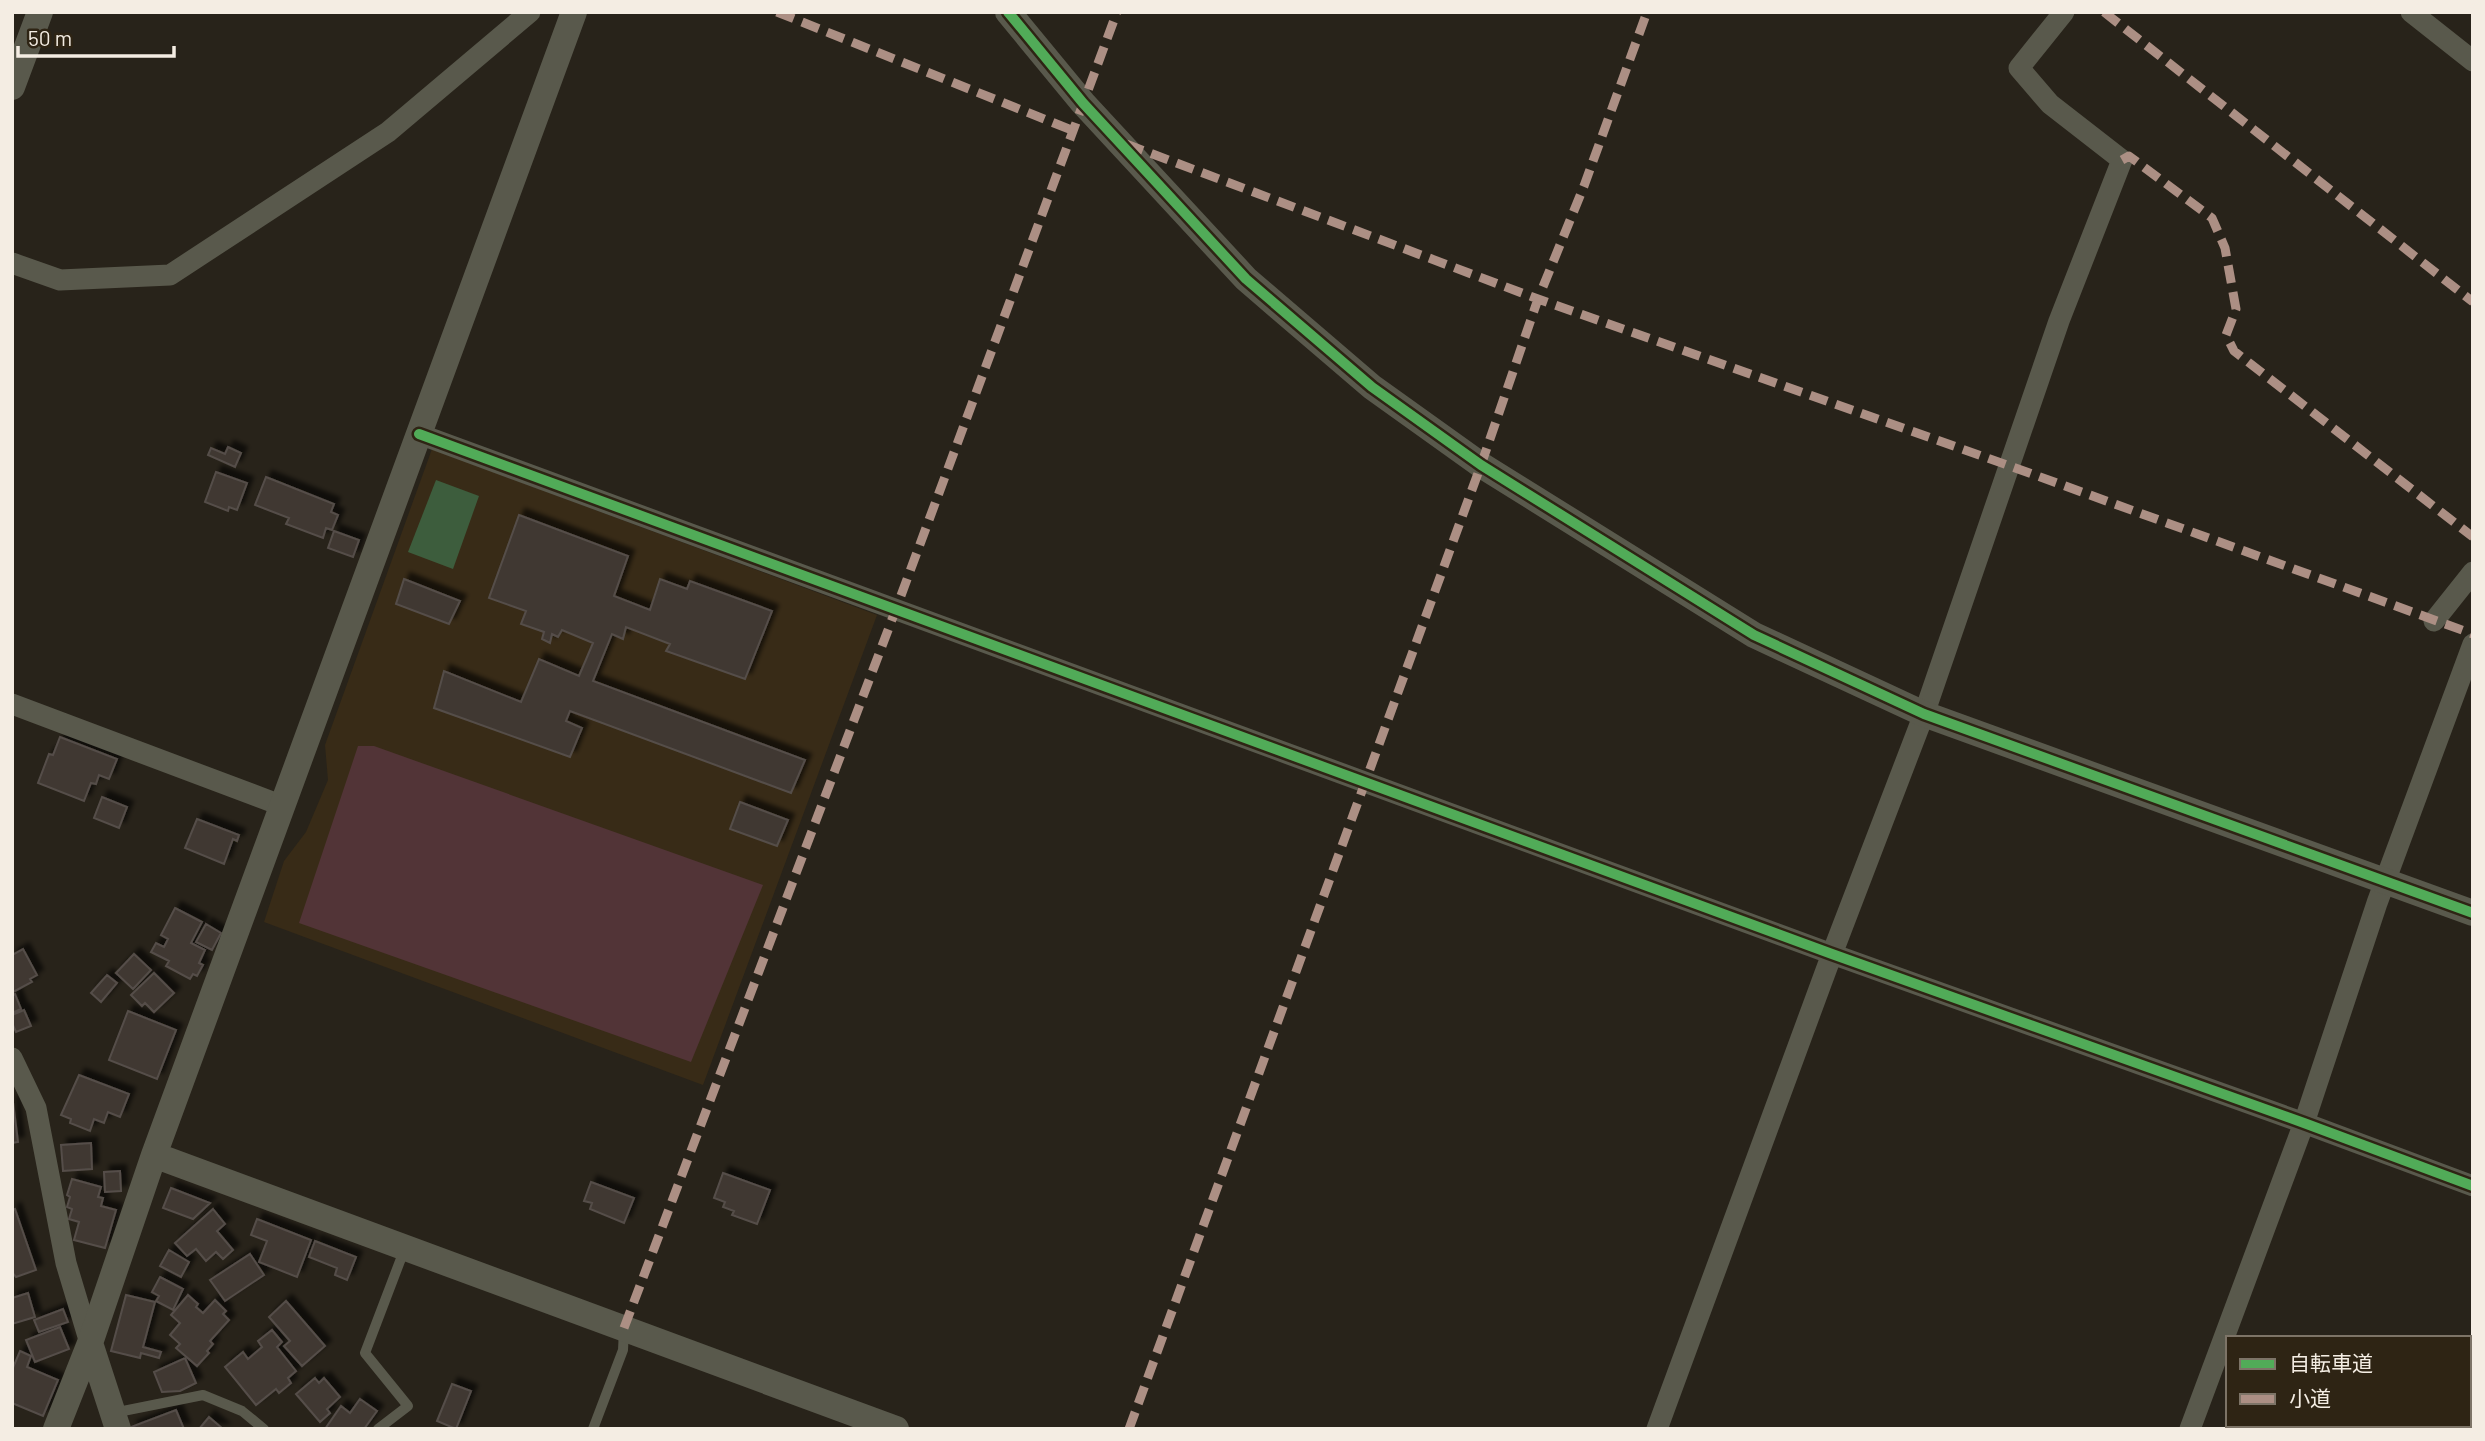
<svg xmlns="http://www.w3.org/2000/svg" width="2485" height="1441" font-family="Barlow,'Noto Sans JP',sans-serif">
	<defs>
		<filter id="shadow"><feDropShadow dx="6" dy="-6" stdDeviation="2" flood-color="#0009"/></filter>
	</defs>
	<rect width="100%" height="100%" fill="#28231a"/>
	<path fill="#382b17" d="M432,449L877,615L703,1085L264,922L284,861L306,832L328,780L325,745Z"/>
	<path fill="#523437" d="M358,746H374L763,885L691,1062L299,923Z"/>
	<path fill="#3d5d3d" d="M436,480L479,496L453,569L408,552Z"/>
	<path fill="#403933" stroke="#554e49" stroke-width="2" filter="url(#shadow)" d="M228,447L241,453L235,467L208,455L211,448L225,454Z
		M216,472L247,483L237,510L229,507L228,511L205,502Z
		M266,477L334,504L331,512L338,515L332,530L326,528L323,538L286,524L289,518L255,505Z
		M519,515L628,556L614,596L650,610L660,579L687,589L690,581L772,611L745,679L666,651L670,644L626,627L623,639L612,634L593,681L805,760L791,793L570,711L566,721L582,728L570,757L434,708L444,671L521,702L539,659L579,676L593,643L562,630L558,637L552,634L550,643L542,639L544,632L521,624L526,611L489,598Z
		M334,531L359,540L353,557L328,548Z
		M404,579L460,601L449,624L396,604Z
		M60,737L117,759L109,779L99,775L96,784L91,783L84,801L38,783L49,754L53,755Z
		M102,797L127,807L119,828L94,818Z
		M740,802L788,820L777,846L730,829Z
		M197,819L239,835L237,841L233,839L224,864L185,848Z
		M175,908L202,922L191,943L205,950L199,963L203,965L197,976L193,974L190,979L166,966L169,961L151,952L156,943L164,947L168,939L161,935Z
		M206,924L221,933L212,950L196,942Z
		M23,949L37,975L30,979L32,982L13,992L12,955Z
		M134,954L151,970L133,989L116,973Z
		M154,973L174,993L154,1012L145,1003L142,1006L131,995Z
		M107,975L117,983L101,1002L91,993Z
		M15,994L21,1009L12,1013V995Z
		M24,1010L31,1026L16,1032L12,1023V1015Z
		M128,1011L176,1030L157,1079L109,1060Z
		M79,1075L129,1094L120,1117L108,1112L104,1123L94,1119L90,1131L70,1123L71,1119L61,1115Z
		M13,1102L18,1142L12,1143V1102Z
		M91,1143L92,1169L63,1171L61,1145Z
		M120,1171L121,1191L105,1192L104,1172Z
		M723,1173L770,1190L757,1224L732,1215L734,1211L723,1207L725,1202L714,1198Z
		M72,1179L101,1187L98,1197L103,1198L101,1206L116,1210L105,1248L74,1240L79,1222L69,1219L72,1209L67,1207L70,1197L67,1195Z
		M591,1182L634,1198L624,1223L590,1209L592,1203L584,1201Z
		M171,1188L210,1203L193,1219L163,1208Z
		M15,1209L36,1270L16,1277L12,1272V1210Z
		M213,1209L225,1224L217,1231L233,1250L223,1259L216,1252L206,1261L196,1249L187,1256L175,1243Z
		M257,1219L311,1240L297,1277L259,1262L267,1241L251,1235Z
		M315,1241L356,1257L347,1280L335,1275L337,1268L309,1257Z
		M169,1250L189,1262L181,1277L160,1266Z
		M250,1254L264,1275L225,1301L210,1280Z
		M160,1277L183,1289L173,1310L156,1301L159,1296L152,1292Z
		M28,1293L35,1317L12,1324V1298Z
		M126,1295L155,1302L143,1347L161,1352L159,1358L141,1353L140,1358L111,1351Z
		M188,1295L198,1304L196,1307L203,1313L215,1300L226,1311L223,1314L229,1320L210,1341L213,1344L207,1351L209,1353L197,1366L176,1348L180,1344L170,1335L180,1323L171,1315Z
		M286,1301L325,1346L302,1366L284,1346L290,1341L269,1317Z
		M63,1309L68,1322L39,1332L34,1320Z
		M60,1327L69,1349L35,1362L26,1340Z
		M272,1330L282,1342L277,1347L296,1371L288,1378L291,1383L279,1393L276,1389L256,1405L225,1367L243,1352L248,1359L262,1347L258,1341Z
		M20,1351L31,1356L27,1367L58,1380L43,1416L12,1403V1370Z
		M185,1358L196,1383L180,1391L162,1392L154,1372Z
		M315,1378L319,1383L324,1378L340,1397L327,1409L330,1413L320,1422L296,1394Z
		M452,1384L471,1391L456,1429L437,1421Z
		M360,1399L377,1411L364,1429H325L341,1406L350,1413Z
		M176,1410L184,1429H132L131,1427Z
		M209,1417L223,1429H199Z"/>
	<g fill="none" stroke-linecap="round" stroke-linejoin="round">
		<path stroke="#59594c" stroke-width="10" d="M113,1413L203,1395L242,1411L264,1429
			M378,1429L408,1406L365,1353L405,1248
			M593,1429L623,1350L624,1330"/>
		<path stroke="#59594c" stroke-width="21" d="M2411,12L2473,61
			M12,263L60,280L170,275L388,132L530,12
			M419,434L1832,954L2304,1123L2473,1186
			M2434,621L2473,572
			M12,704L283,806
			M12,1058L36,1108L66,1263L90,1343
			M1657,1429L1832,954L1924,714L2059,321L2122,160L2050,104L2019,68L2064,12
			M2190,1429L2304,1123L2377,903L2473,644"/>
		<path stroke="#59594c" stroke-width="26" d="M1008,12L1083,103L1246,279L1372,387L1481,465L1754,635L1924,714L2473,913
			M12,87L40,12
			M154,1155L896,1429
			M90,1343L118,1429
			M56,1429L90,1343L154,1155L574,12"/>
		<path stroke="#ac8f84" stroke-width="9" stroke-dasharray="18 9" stroke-linecap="butt" d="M777,12L1074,131
			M2104,12L2473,302
			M1126,144L1538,299L2010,466L2473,634
			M2122,160L2129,156L2212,218L2225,248L2236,309L2226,335L2234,351L2473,537
			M624,1328L896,609L1117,12
			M1129,1429L1481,465L1538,299L1584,186L1647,12"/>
		<g stroke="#2e2414" stroke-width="15">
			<path id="cycleway" d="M1008,12L1083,103L1246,279L1372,387L1481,465L1754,635L1924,714L2473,913
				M419,434L1832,954L2304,1123L2473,1186"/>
		</g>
		<use href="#cycleway" stroke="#51ab58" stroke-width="10"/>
	</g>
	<rect width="2485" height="1441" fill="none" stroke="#f4ede3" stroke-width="28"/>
	<rect x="2226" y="1336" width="245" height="91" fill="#2e2414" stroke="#7d7467" stroke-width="2"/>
	<rect x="2240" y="1359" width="35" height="10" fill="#51ab58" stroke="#7d7467" stroke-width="2"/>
	<text x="2289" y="1371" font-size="21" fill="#f4ede3">自転車道</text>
	<rect x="2240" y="1394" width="35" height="10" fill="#ac8f84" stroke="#7d7467" stroke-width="2"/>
	<text x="2289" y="1406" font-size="21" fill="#f4ede3">小道</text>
	<path d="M18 46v10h156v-10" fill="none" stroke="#f4ede3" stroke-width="3.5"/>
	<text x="28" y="46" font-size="21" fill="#f4ede3" stroke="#2e2414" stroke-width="5" paint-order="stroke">50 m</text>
</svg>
